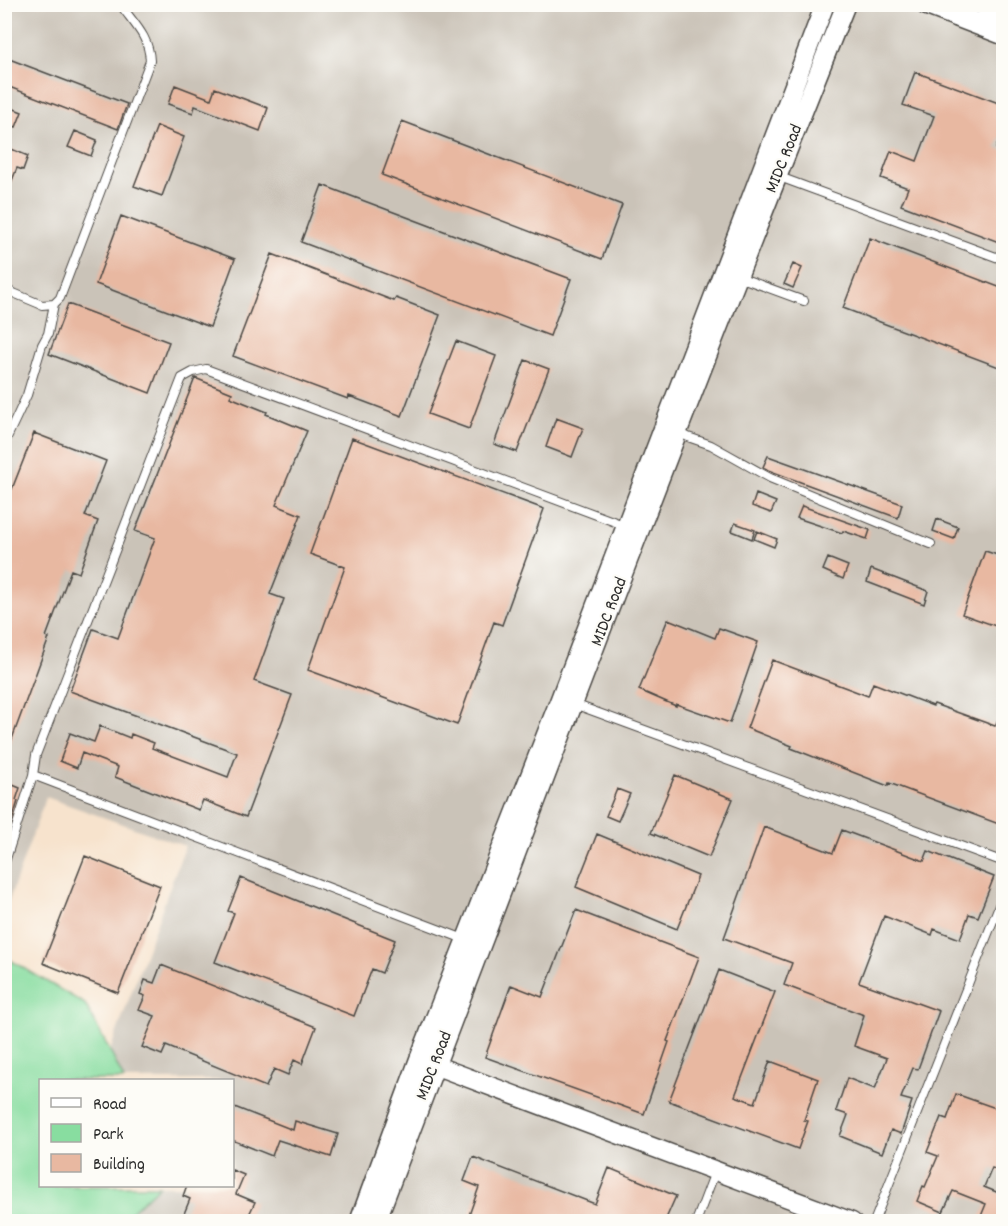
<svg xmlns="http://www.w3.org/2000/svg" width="1008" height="1226" font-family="Dekko,sans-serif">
	<rect width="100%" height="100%" fill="#fdfcf7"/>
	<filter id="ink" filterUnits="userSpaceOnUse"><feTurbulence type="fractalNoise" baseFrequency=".0167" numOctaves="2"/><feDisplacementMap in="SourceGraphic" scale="12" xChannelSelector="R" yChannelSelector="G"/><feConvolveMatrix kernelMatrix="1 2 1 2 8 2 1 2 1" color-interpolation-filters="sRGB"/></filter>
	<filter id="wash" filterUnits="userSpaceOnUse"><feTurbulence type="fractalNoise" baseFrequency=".008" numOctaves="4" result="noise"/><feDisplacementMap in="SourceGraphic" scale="24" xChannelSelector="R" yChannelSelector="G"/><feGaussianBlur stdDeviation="1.35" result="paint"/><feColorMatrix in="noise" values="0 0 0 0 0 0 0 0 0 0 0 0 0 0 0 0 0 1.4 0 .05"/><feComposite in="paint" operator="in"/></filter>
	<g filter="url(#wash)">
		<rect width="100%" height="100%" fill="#f7e3cd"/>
		<path fill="#cac3b8" d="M5,5H1003V1221H121L159,1186H232V1080H124L110,1051L185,846L46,797L5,911Z"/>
		<path fill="#88dda0" stroke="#5a8466" stroke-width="1.5" d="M5,957L85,1004L110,1051L124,1080H40V1186H159L121,1221H5Z"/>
		<g id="blocks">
			<path fill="#e8b8a1" d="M4,57L127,104L118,129L4,85Z
				M915,72L1004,105V129L996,148L1004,151V244L901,205L908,188L881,178L891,151L917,161L934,116L903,105Z
				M175,85L211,99L215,88L268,108L260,131L195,106L193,113L168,104Z
				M4,105L22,112L16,127L4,123Z
				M402,121L622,205L602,259L382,175Z
				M157,126L184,137L162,196L134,186Z
				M75,131L97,140L91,156L68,147Z
				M4,146L28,156L23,170L17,168L5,198Z
				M322,185L571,279L550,336L301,242Z
				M121,216L235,259L210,327L96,284Z
				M870,238L1004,289V369L843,308Z
				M272,254L394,301L396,298L440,315L402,416L349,396L348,399L233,356Z
				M793,264L802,268L793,288L784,284Z
				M68,304L169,342L150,393L49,354Z
				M456,341L496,356L469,429L428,414Z
				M525,360L549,369L517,452L494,444Z
				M195,378L232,393L230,397L267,412L266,414L307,431L276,505L301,515L270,594L284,599L254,681L292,695L246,817L203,800L199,810L115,777L118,767L82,753L77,768L60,761L70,733L94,742L100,726L130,738L131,734L154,743L152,748L228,777L237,753L70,691L93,629L118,638L155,538L135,531Z
				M556,418L583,428L572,457L546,447Z
				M34,433L106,461L85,516L98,521L79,573L71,570L46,637L49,638L5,758L4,486L12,489Z
				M352,438L544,509L502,625L494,622L457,725L308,670L345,567L310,554Z
				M768,456L902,504L898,518L768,470L763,467Z
				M756,494L776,502L771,513L752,506Z
				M802,506L870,530L867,539L843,531L842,533L797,518Z
				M937,519L958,527L954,539L933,531Z
				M735,523L755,530L752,539L732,531Z
				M757,531L777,539L774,547L754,539Z
				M985,551L1004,557V629L962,614Z
				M828,558L848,566L843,579L823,570Z
				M871,569L928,591L924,604L867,582Z
				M668,619L715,638L719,628L758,642L730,723L676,704V706L639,690Z
				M772,660L868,696L873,683L933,706L934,704L995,726L1004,706V826L889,783L888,786L791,748L792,746L747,728Z
				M675,775L733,799L709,857L651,833Z
				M8,783L20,788L16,800L18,801L6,840L4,792Z
				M617,789L630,794L618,821L606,816Z
				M764,827L833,853L842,830L924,861L928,851L994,877L978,917L969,914L960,939L934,929L932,935L884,916L859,982L939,1011L918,1069L913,1068L901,1098L912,1101L901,1134L891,1130L882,1153L840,1136L848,1115L836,1111L847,1078L875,1089L887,1058L854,1046L864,1015L784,985L792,963L724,938Z
				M597,834L698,876L677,929L576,887Z
				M85,856L160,886L118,993L43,963Z
				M241,878L395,940L382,973L372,969L354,1016L215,962L234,913L228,911Z
				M576,910L699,957L667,1041L669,1042L644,1114L485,1057L511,985L542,997Z
				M161,965L316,1027L302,1064L294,1060L288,1075L274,1069L266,1087L166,1046L162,1055L142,1047L155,1016L139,1010L145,996L140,994L145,980L154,983Z
				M719,970L775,992L735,1096L755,1103L770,1061L818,1079L804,1120L808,1121L798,1149L669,1101Z
				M956,1094L1004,1111V1173L992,1168L984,1187L1004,1195V1221H979L986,1204L953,1191L943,1212L917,1201L923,1186L925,1187L938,1156L927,1152L941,1117L947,1119Z
				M232,1106L293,1130L295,1121L338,1134L331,1157L278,1140L272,1156L232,1140Z
				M473,1157L595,1204L609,1168L676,1196L665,1221H477L468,1218L479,1187L464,1181Z
				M232,1170L244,1175L236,1194L255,1202L246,1221H181L190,1199L183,1196L187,1185H232Z"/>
		</g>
	</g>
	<g filter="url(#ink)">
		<use href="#blocks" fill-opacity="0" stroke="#4a4743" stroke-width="1.5"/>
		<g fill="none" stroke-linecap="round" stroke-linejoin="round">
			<g stroke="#4a4743" stroke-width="10">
				<path id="service" d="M777,176L1004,260
					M739,277L804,301
					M4,289L42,305L54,304L60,298L150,61C149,36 134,24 120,4
					M679,432L688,437L711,445L770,478L931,544
					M4,444L27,395L42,345L48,334L54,304
					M574,704L1004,862
					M4,865L33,775
					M464,939L33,775L36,755L182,378L193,372L206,369L626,526
					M696,1222L715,1172
					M874,1222L1004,893"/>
			</g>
			<g stroke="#4a4743" stroke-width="21">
				<path id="tertiary" d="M426,1062L852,1222
					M359,1222L419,1059L560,699L825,4
					M376,1222C531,815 684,408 846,4"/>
			</g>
			<g stroke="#4a4743" stroke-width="24">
				<path id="secondary" d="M926,4L1004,34
					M984,4L1004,12"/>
			</g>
			<use href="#service" stroke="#fff" stroke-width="8"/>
			<use href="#tertiary" stroke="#fff" stroke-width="18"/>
			<use href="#secondary" stroke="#fff" stroke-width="21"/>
		</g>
	</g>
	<g text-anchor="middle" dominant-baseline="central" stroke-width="4.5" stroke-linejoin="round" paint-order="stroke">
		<g font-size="18" fill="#2b2b2b" stroke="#fdfcf7">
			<text transform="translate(785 159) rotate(-68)">MIDC Road</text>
			<text transform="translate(610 612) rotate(-69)">MIDC Road</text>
			<text transform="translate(435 1066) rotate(-69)">MIDC Road</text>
		</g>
	</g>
	<rect width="1008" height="1226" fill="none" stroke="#fdfcf7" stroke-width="24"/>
	<rect x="39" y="1079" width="195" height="108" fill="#fdfcf7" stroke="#a9a8a5" stroke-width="1.5"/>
	<rect x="51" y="1098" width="30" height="9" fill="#ffffff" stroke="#a9a8a5" stroke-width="1.5"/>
	<text x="93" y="1109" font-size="18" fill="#2b2b2b">Road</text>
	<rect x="51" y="1124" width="30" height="18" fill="#88dda0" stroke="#a9a8a5" stroke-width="1.5"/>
	<text x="93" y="1139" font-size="18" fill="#2b2b2b">Park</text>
	<rect x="51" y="1154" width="30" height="18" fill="#e8b8a1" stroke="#a9a8a5" stroke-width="1.5"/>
	<text x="93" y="1169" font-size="18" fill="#2b2b2b">Building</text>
</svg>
